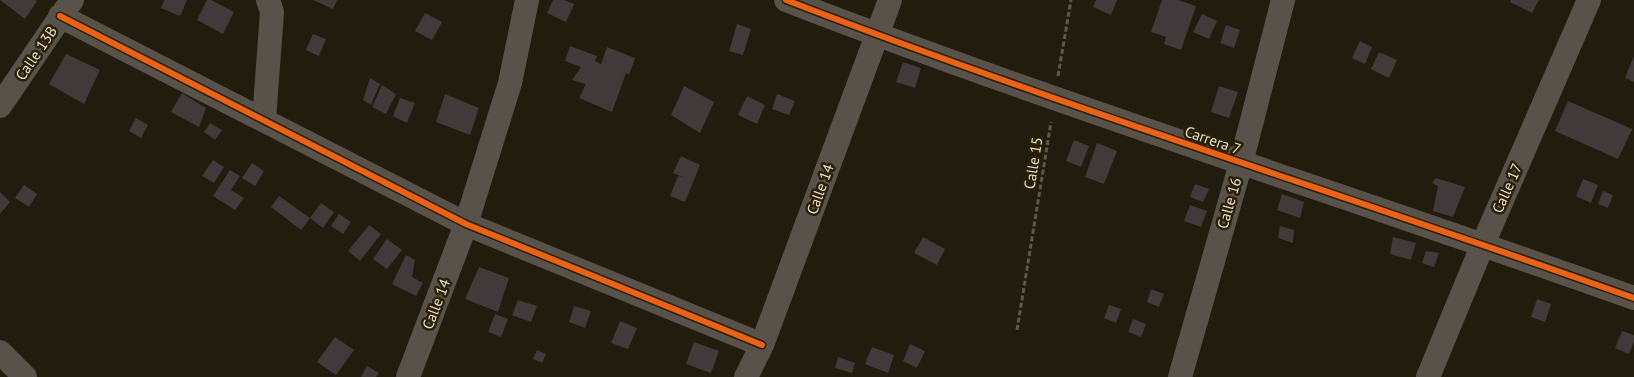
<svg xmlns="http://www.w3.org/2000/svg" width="1634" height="377" font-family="'PT Sans',sans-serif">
	<rect width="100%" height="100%" fill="#211c0d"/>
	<path fill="#403a3a" d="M0,0H35L37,1L25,19Z
		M164,0H187L180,16L161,8Z
		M207,0H211L234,12L223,34L197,20Z
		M313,0H337L333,9Z
		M553,0H564L574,4L566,22L547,13Z
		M1096,0H1117L1111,15L1093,7Z
		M1162,0H1178L1196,6L1181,50L1164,44L1166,37L1151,32Z
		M1511,0H1539L1532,13L1510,2Z
		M425,13L442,22L432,40L415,31Z
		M1202,14L1217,21L1209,39L1193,32Z
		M737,24L751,29L743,55L729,51Z
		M1226,25L1240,30L1234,48L1220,43Z
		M313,34L326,39L319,56L306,50Z
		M1360,41L1372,47L1365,64L1352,58Z
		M570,46L597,56L595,61L601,64L607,47L635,58L629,75L626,73L612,112L579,98L586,84L572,80L581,67L565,61Z
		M1379,52L1397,60L1389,78L1371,69Z
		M66,54L100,70L84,104L49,84Z
		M1634,56V82L1625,78Z
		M903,62L921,68L915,88L896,82Z
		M370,78L380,84L371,105L363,100Z
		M382,85L396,94L386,114L372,107Z
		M684,86L714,102L700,133L671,115Z
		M1219,86L1238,92L1229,118L1211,112Z
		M182,93L206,108L199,127L171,112Z
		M445,94L479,108L470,135L436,122Z
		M777,94L795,101L789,115L772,109Z
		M747,96L765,105L757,124L738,115Z
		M400,98L415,103L407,123L393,116Z
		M1568,101L1632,129L1618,159L1555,131Z
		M136,118L148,125L141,138L129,131Z
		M210,123L222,130L215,140L204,132Z
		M1074,140L1089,146L1081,167L1066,161Z
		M1097,143L1117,151L1104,184L1085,177Z
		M681,156L700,165L685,202L670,196L678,176L685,178L673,173Z
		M213,160L224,167L214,183L202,176Z
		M252,163L264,171L255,186L242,178Z
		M230,170L240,176L231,190L244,198L235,210L213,196Z
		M1436,178L1465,187L1453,217L1433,211L1438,186L1432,183Z
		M1583,179L1598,185L1591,203L1576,196Z
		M1195,184L1209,189L1203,202L1190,197Z
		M24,185L37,194L29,207L15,198Z
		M1603,191L1613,195L1608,208L1598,204Z
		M0,192L10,202L0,214Z
		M1282,194L1304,202L1300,218L1277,210Z
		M279,196L310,218L301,230L271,207Z
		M321,203L334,212L323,228L310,218Z
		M1190,205L1207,211L1201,227L1184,221Z
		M339,214L351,222L343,234L331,226Z
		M369,225L381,234L360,261L348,251Z
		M1280,226L1294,230L1293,243L1278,238Z
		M923,237L945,249L937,265L914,253Z
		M1393,237L1416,243L1411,260L1390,254Z
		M387,239L402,250L387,269L373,259Z
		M1426,251L1439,253L1434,267L1422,263Z
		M406,255L415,260L412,277L423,283L416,296L392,284Z
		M479,267L509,278L498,312L465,299Z
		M1151,289L1164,294L1159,307L1147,302Z
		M1537,299L1551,304L1545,322L1531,317Z
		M518,300L537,306L531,322L512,315Z
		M1109,305L1121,309L1116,323L1104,318Z
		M574,306L591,311L585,328L569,322Z
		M495,314L508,319L501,337L488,332Z
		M1133,319L1146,324L1141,337L1128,332Z
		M620,321L637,328L628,349L611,343Z
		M1622,331L1634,335V342L1629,354L1615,348Z
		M335,337L354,350L336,375L317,362Z
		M694,342L719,351L711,373L686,364Z
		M910,344L925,351L917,368L903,361Z
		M872,347L894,355L888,373L865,364Z
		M537,350L546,354L542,363L533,359Z
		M838,357L855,363L852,373L835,368Z
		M367,366L379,373L376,377H361Z"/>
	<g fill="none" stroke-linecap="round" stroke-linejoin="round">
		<path stroke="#5c574f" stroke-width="3" stroke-dasharray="5 2.5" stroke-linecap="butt" d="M1058,76L1071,0
			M1017,330L1051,122"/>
		<path stroke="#58524b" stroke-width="24" d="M786,0C1066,108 1352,197 1634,298
			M60,16L466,224L762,345
			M0,106L72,0
			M264,120L272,12L268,0
			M0,352L25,377
			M408,377L466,224L510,83L527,0
			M746,377L762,345L890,0
			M1180,377L1241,163L1283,0
			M1428,377L1483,244L1589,0"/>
		<g stroke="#292005" stroke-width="9">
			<path id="cycleway" d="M786,0C1066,108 1352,197 1634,298
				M60,16L466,224L762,345"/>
		</g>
		<use href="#cycleway" stroke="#ea6118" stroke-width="6"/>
	</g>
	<g text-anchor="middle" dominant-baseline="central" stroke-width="5" stroke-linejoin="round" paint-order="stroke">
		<g font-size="15" fill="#e6e0d1" stroke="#292005">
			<text transform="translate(36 53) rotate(-56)">Calle 13B</text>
			<text transform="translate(1213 140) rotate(19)">Carrera 7</text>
			<text transform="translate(1033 163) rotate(-81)">Calle 15</text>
			<text transform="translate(1507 188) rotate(-66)">Calle 17</text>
			<text transform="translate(820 189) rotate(-70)">Calle 14</text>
			<text transform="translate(1229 203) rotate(-74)">Calle 16</text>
			<text transform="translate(436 304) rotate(-69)">Calle 14</text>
		</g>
	</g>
</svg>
